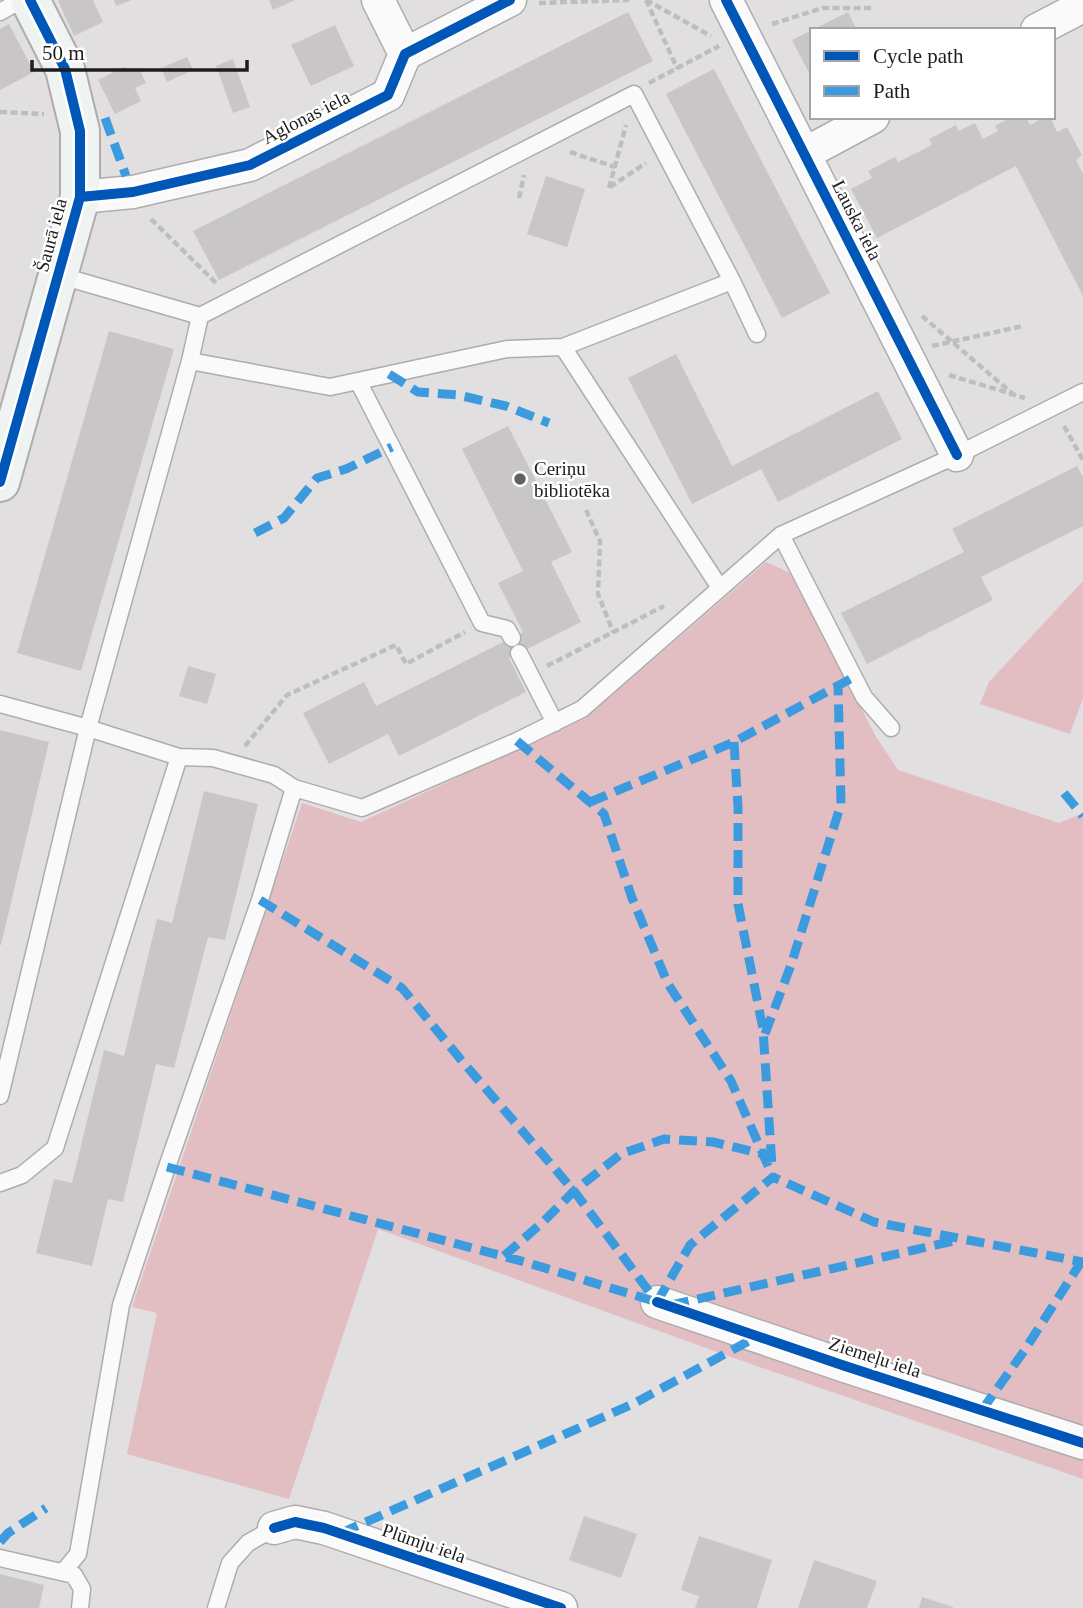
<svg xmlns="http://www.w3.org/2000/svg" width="1083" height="1608" font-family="Georgia,serif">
	<rect width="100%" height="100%" fill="#e2dfe0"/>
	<path fill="#e2bec2" d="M766,562L793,574L875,735L898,770L1059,823L1083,813V1479L728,1356L378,1229L289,1499L127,1454L157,1313L132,1307L302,803L361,822L586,718Z
		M1082,582H1083V698L1070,734L980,704L989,682Z"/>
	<path fill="#c8c6c6" d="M60,0H93L103,22L74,36L58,1Z
		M114,0H132L116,6Z
		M269,0H295L273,10Z
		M628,12L653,61L219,280L193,231Z
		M848,12L857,30H812Z
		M9,24L34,72L0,90V29Z
		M335,25L354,66L311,86L291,45Z
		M812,30V79L792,40Z
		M187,57L193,70L167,82L161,68Z
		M233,59L250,107L233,113L216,66Z
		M124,67L140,71L146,83L135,88L141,101L115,114L98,80Z
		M714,69L830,293L782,318L666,94Z
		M1011,117H1026L1030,125L1045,117H1050L1057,132L1067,127L1082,155L1076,160L1083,174V296L1016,166L877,238L851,189L872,178L868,171L895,157L898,162L932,145L929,139L956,125L959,131L975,123L983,139L998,131L995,126Z
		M546,176L585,189L567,247L527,234Z
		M109,331L174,349L81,671L17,653Z
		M676,354L732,466L878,391L902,439L778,502L761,469L692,504L628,378Z
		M508,426L572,552L551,562L581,622L509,658L526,692L399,756L388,734L329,764L303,713L364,682L376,706L523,632L498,583L523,571L462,449Z
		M1077,466L1083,477V526L981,577L993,600L867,664L841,613L964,552L952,529Z
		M188,666L216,674L207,704L179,696Z
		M0,730L49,742L1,945H0Z
		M204,791L258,804L225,940L208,937L174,1068L156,1064L123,1202L108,1199L92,1266L36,1253L54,1179L72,1183L104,1050L124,1056L157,919L172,923Z
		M584,1516L637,1534L621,1578L569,1560Z
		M699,1536L772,1560L757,1608H695L699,1596L681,1590Z
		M814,1560L877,1581L867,1608H798Z
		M0,1574L44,1585L39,1608H0Z
		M922,1597L953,1607V1608H919Z"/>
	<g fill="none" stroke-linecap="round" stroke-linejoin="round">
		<g stroke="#afacad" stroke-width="19">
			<path id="lane" d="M0,12L21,0
				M58,275L200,316L634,94L732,281L757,334
				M563,347L720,588
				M190,361L330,387L507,349L563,347L732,281
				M358,381L482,623L507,629L512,638
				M781,535L864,697L891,728
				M519,653L555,723
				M0,704L88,728L179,757L213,758L274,775L294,788L362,808L517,741L582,709L781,535L957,455L1083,392
				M0,1096L88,728L190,361L200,316
				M0,1183L22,1175L55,1148L179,757
				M0,1558L74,1575L82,1589L80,1608
				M63,1572L78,1554L121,1305L167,1167L260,900L294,788
				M216,1608L230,1563L248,1543L274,1528"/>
		</g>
		<g stroke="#afacad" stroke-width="35">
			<path id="street" d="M378,0L405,54
				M726,0L957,455
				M1037,30L1083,6
				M804,154L873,117
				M80,197L133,192L250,165L388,95L405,54L510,0
				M657,1302L845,1366L1083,1443
				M274,1528L295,1522L324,1528L561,1608"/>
		</g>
		<g stroke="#afacad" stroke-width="42">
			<path id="secondary" d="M0,482L80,197V131L65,69L30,0"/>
		</g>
		<path stroke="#bfbebe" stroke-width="4.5" stroke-dasharray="7 3.5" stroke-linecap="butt" d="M646,0L711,36
			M646,0L677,68
			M539,3L629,0
			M772,24L823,8H873
			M649,83L719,46
			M0,112L44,114
			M570,152L615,167
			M610,187L646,163
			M609,188L626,125
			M519,198L524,175
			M151,219L217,284
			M922,316L1014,395
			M932,346L1023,326
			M949,375L1025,398
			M1064,426L1083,460
			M586,510L600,541L598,594L613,632
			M547,666L664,606
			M245,746L287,695L396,645L406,664L465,632"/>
		<use href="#lane" stroke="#fbfafa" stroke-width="16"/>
		<use href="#street" stroke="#fbfafa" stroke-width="32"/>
		<use href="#secondary" stroke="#eff3f1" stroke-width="38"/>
		<path stroke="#3c9bdf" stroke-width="9" stroke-dasharray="18 9" stroke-linecap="butt" d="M105,118L126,176
			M389,374L418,392L458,395L506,406L549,423
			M255,533L284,518L317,478L346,469L392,447
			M517,741L604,814L632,898L668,984L731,1081L773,1177
			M734,742L738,807V904L763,1029L772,1166
			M1064,793L1083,816
			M590,802L734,742L854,677
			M260,900L402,988L462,1061L574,1191L657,1302
			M765,1034L791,965L841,804L838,686
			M167,1167L525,1262L657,1302
			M504,1256L543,1222L574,1191L621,1154L664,1139L713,1142L763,1154
			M657,1302L690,1245L773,1177L874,1222L1083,1262
			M671,1305L954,1241
			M982,1410L1024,1351L1083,1259
			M341,1533L633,1404L758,1336
			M0,1542L8,1533L46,1508"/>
		<g stroke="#fff" stroke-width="15">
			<path id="cycleway" d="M726,0L957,455
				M80,197L133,192L250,165L388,95L405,54L510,0
				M0,482L80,197V131L65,69L30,0
				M657,1302L845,1366L1083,1443
				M274,1528L295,1522L324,1528L561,1608"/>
		</g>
		<use href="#cycleway" stroke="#0057b8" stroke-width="10"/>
	</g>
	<circle fill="#636061" stroke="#fff" stroke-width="2.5" cx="520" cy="479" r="7"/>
	<g text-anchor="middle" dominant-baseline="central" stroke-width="5" stroke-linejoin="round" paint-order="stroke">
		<g font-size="19" fill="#1e1c1c" stroke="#fff">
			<text transform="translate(306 117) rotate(-27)">Aglonas iela</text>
			<text transform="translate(857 220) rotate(63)">Lauska iela</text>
			<text transform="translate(51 235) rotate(-75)">Šaurā iela</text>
			<text transform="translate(875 1357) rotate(18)">Ziemeļu iela</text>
			<text transform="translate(424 1543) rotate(19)">Plūmju iela</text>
		</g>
		<g font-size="19" fill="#1e1c1c" stroke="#fff" text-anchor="start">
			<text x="534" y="468">Ceriņu<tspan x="534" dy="22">bibliotēka</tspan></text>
		</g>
	</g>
	<rect x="810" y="28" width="245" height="91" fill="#ffffff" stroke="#a5a4a4" stroke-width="2"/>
	<rect x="824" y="51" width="35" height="10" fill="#0057b8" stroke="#a5a4a4" stroke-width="2"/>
	<text x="873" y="63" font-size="21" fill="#1e1c1c">Cycle path</text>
	<rect x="824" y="86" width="35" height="10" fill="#3c9bdf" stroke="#a5a4a4" stroke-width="2"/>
	<text x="873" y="98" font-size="21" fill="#1e1c1c">Path</text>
	<path d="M32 60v10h215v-10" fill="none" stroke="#1e1c1c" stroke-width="3.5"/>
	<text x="42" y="60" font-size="21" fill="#1e1c1c" stroke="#ffffff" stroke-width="5" paint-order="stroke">50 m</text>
</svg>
